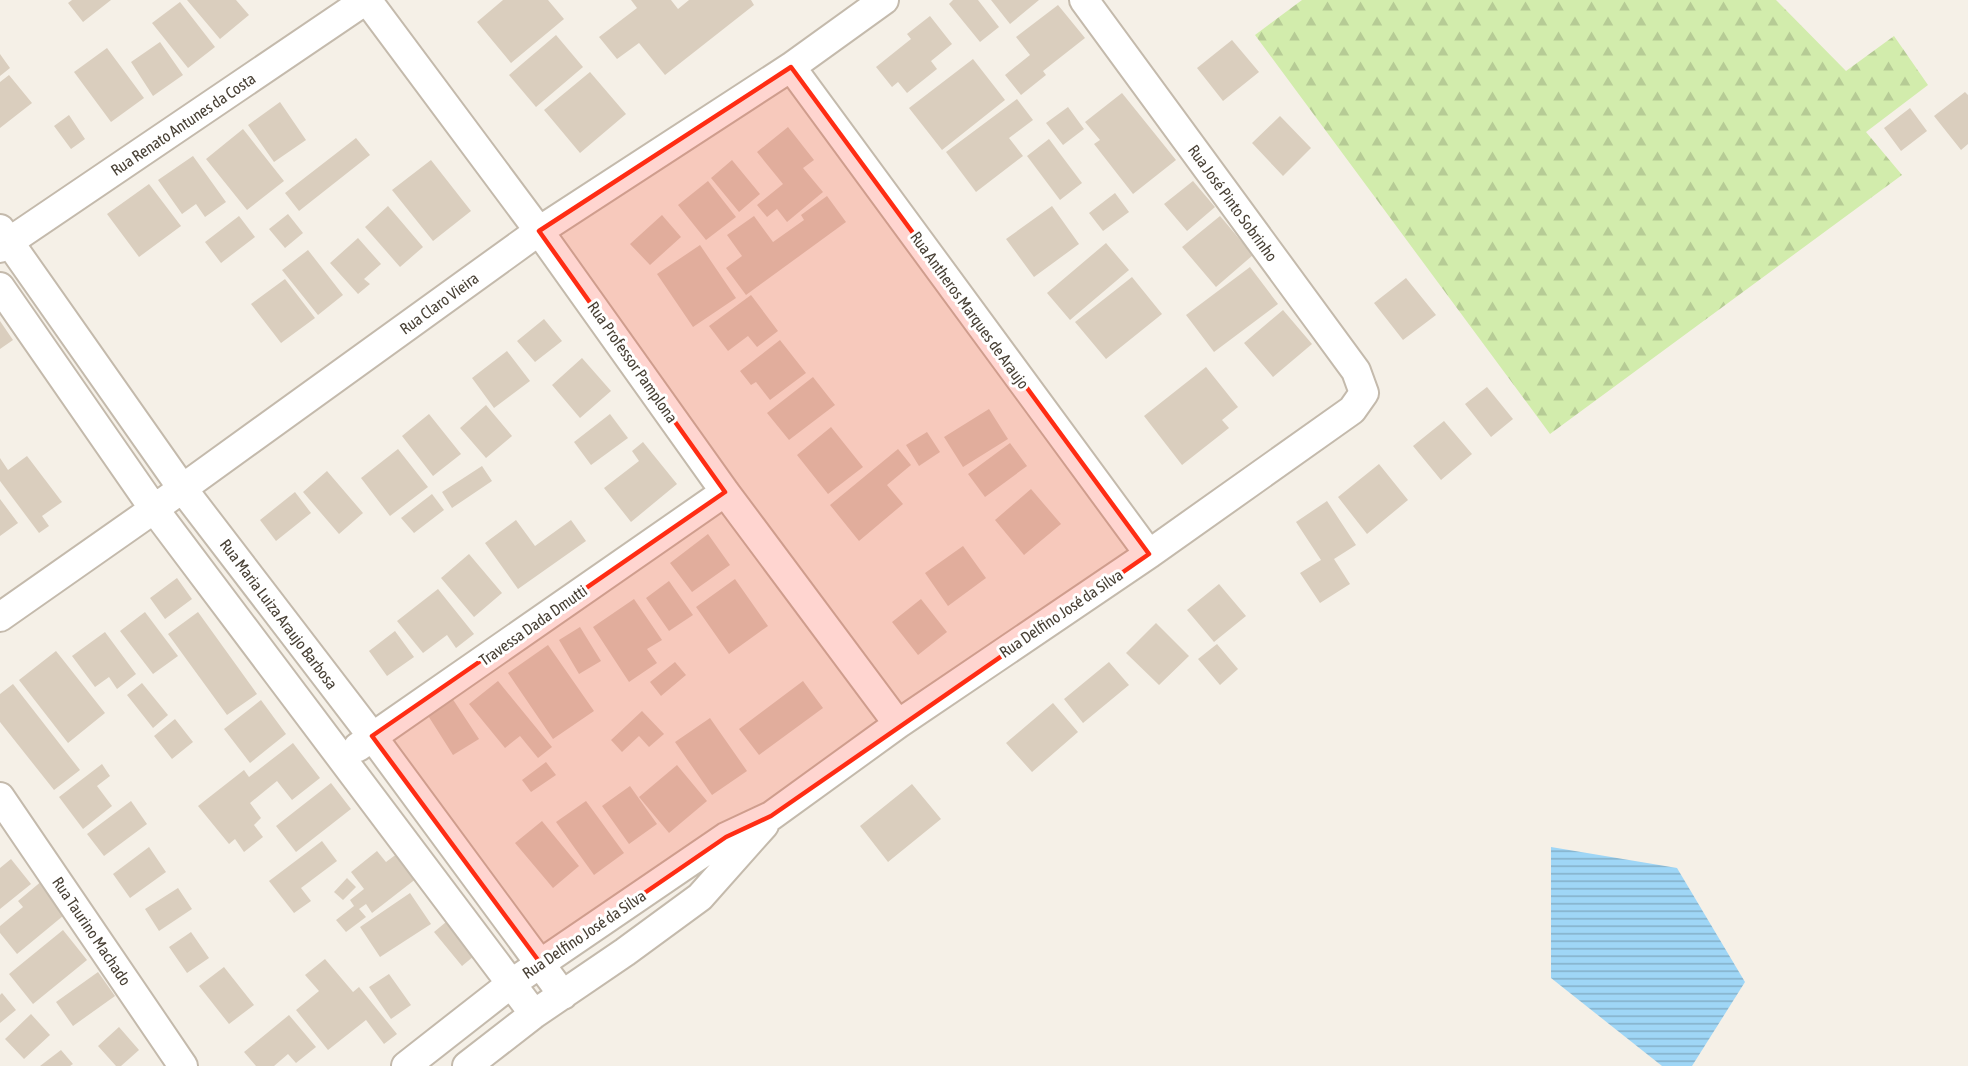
<svg xmlns="http://www.w3.org/2000/svg" width="1968" height="1066" font-family="'Asap Condensed',sans-serif">
	<defs>
		<pattern id="forest-firs" width="22" height="20" patternUnits="userSpaceOnUse" patternTransform="scale(1.5)"><rect width="22" height="20" fill="#d2ecac"/><path d="M5 1l3.5 6h-7zM16 11l3.5 6h-7z" fill="#b6cb95"/></pattern>
		<pattern id="water-rules" width="6" height="5" patternUnits="userSpaceOnUse" patternTransform="scale(1.5)"><rect width="6" height="5" fill="#9fd6f6"/><path d="M0 2.5h6" fill="none" stroke="#84afc8"/></pattern>
	</defs>
	<rect width="100%" height="100%" fill="#f5f0e7"/>
	<path fill="url(#forest-firs)" d="M1302,0H1776L1846,71L1894,36L1928,85L1866,132L1902,175L1550,434L1255,35Z"/>
	<path fill="url(#water-rules)" d="M1551,847L1677,868L1745,982L1692,1066H1662L1551,978Z"/>
	<path fill="#dacebe" d="M72,0H111L83,22L68,3Z
		M187,0H236L249,15L220,39Z
		M503,0H548L564,19L511,63L477,22Z
		M631,0H671L678,9L689,0H751L754,5L665,75L639,43L617,59L599,37L637,8Z
		M953,0H978L999,27L980,42L949,4Z
		M991,0H1039L1010,24Z
		M180,2L215,47L188,68L152,23Z
		M1058,5L1085,38L1043,71L1046,75L1021,95L1005,75L1030,55L1016,37Z
		M930,16L952,44L931,61L937,69L907,93L898,82L892,87L876,67L911,39L907,34Z
		M556,35L583,67L536,107L509,75Z
		M1232,40L1259,72L1223,101L1197,68Z
		M160,42L183,75L153,96L131,62Z
		M107,48L144,98L111,122L74,72Z
		M0,54L10,68L0,76Z
		M973,59L1005,100L942,150L909,108Z
		M590,72L626,114L580,153L544,110Z
		M9,75L32,103L0,128V82Z
		M1965,92L1968,95V144L1961,150L1934,116Z
		M1122,93L1176,160L1133,194L1094,144L1100,140L1085,122Z
		M1017,99L1033,120L1009,138L1023,156L976,192L946,152Z
		M280,102L306,140L274,162L248,125Z
		M1068,107L1084,129L1063,145L1046,123Z
		M1910,108L1927,131L1901,151L1884,128Z
		M69,115L85,139L71,149L54,126Z
		M1280,116L1311,148L1283,176L1252,143Z
		M788,127L814,160L803,168L823,192L787,222L777,209L767,217L757,205L783,184L757,152Z
		M243,129L284,181L247,210L206,159Z
		M356,138L370,155L299,211L285,193Z
		M1049,139L1082,183L1060,200L1027,156Z
		M193,156L226,202L205,217L196,204L182,214L158,180Z
		M431,160L471,211L433,241L392,190Z
		M732,160L760,194L739,212L711,178Z
		M708,181L736,217L706,240L678,205Z
		M1193,181L1215,207L1187,231L1164,204Z
		M149,184L181,226L139,257L107,214Z
		M1115,193L1129,212L1103,231L1089,213Z
		M827,196L846,222L746,295L726,268L742,256L727,235L754,216L773,242L804,220L801,215Z
		M388,206L423,247L400,267L365,227Z
		M1052,206L1079,244L1034,277L1006,239Z
		M288,214L303,233L285,248L269,229Z
		M662,215L681,237L650,265L630,244Z
		M239,216L255,237L221,263L205,242Z
		M1220,216L1253,255L1216,287L1182,247Z
		M358,238L381,264L364,279L370,284L358,294L330,263Z
		M1106,243L1129,270L1070,320L1047,293Z
		M700,245L736,298L693,327L657,274Z
		M308,250L343,295L318,315L282,270Z
		M1250,267L1278,304L1214,352L1186,315Z
		M1132,277L1162,314L1106,359L1075,322Z
		M1406,278L1436,315L1403,340L1374,303Z
		M285,279L315,318L281,343L251,304Z
		M751,295L778,331L757,347L748,336L728,351L709,326Z
		M1283,310L1312,344L1273,377L1244,343Z
		M544,319L562,341L535,362L517,341Z
		M0,321L13,340L0,349Z
		M780,340L806,373L770,400L756,382L751,385L740,371Z
		M507,351L530,381L494,408L472,378Z
		M582,358L611,391L580,418L552,385Z
		M1206,367L1238,407L1222,420L1229,428L1182,465L1144,416Z
		M813,377L835,405L789,440L767,413Z
		M1487,387L1513,419L1491,437L1465,404Z
		M486,405L512,436L486,458L460,428Z
		M989,409L1008,439L963,467L944,437Z
		M429,414L461,454L433,476L402,436Z
		M610,414L628,438L591,465L574,442Z
		M1444,421L1472,454L1441,480L1413,446Z
		M831,427L863,467L828,494L797,455Z
		M927,432L940,452L919,466L906,445Z
		M643,442L677,484L631,522L604,488L639,461L632,451Z
		M1010,443L1027,466L985,497L968,474Z
		M398,449L428,487L390,516L361,478Z
		M898,449L911,465L887,485L903,504L859,541L830,505Z
		M27,456L62,502L42,516L49,526L39,533L0,481V458L8,470Z
		M1379,464L1408,500L1367,534L1338,497Z
		M482,466L492,481L452,508L442,492Z
		M327,471L363,513L339,534L303,492Z
		M1031,489L1061,524L1024,555L995,520Z
		M295,492L311,513L276,541L260,520Z
		M432,494L444,510L414,533L401,518Z
		M0,499L18,523L0,536Z
		M1327,501L1356,545L1334,559L1350,584L1320,603L1300,573L1321,560L1296,522Z
		M516,520L535,546L571,520L586,541L518,589L485,543Z
		M708,534L730,565L692,592L670,563Z
		M963,546L986,578L948,606L925,573Z
		M469,554L502,593L474,617L441,578Z
		M177,578L192,599L165,619L150,598Z
		M735,579L768,626L729,654L696,607Z
		M669,581L693,615L669,631L646,598Z
		M1219,584L1246,616L1214,642L1187,610Z
		M438,589L474,634L456,648L447,635L423,653L397,621Z
		M634,599L662,640L647,649L657,663L629,682L593,627Z
		M921,599L947,632L918,655L892,622Z
		M145,612L178,656L153,674L120,631Z
		M198,612L257,694L227,715L168,634Z
		M1156,623L1189,656L1159,685L1126,653Z
		M580,627L601,661L579,674L559,640Z
		M395,631L414,657L387,676L369,651Z
		M105,632L136,674L117,689L109,677L95,687L72,656Z
		M1217,644L1238,669L1220,685L1198,659Z
		M548,645L594,711L553,739L508,673Z
		M56,651L105,713L68,743L19,680Z
		M675,662L686,675L661,696L650,682Z
		M1109,662L1129,685L1083,723L1064,699Z
		M498,681L552,747L538,758L520,736L505,748L469,704Z
		M803,681L823,708L759,755L739,729Z
		M142,683L168,715L153,728L127,695Z
		M13,684L80,770L54,790L0,722V694Z
		M452,698L479,739L453,755L427,714Z
		M261,700L286,734L250,763L224,729Z
		M1053,703L1078,732L1032,772L1006,743Z
		M642,711L664,734L649,747L639,736L622,752L611,740Z
		M710,718L747,771L712,795L675,742Z
		M175,719L193,742L172,759L154,736Z
		M293,743L320,778L292,800L277,781L250,803L261,818L254,825L263,837L244,852L235,839L229,844L198,806L244,770L249,777Z
		M546,762L556,775L531,792L522,780Z
		M102,764L110,776L97,786L112,806L83,829L59,797Z
		M677,765L707,801L669,833L639,797Z
		M331,783L351,809L296,852L276,826Z
		M912,784L941,819L888,862L860,826Z
		M630,786L657,824L629,844L602,806Z
		M131,801L147,824L104,856L87,834Z
		M586,801L624,853L594,875L556,822Z
		M542,821L579,866L553,888L515,843Z
		M322,841L337,861L301,888L311,901L294,913L269,881Z
		M149,847L166,872L130,898L113,874Z
		M377,851L386,862L398,853L417,878L372,913L366,904L359,909L366,917L346,932L336,920L354,906L350,900L364,889L351,872Z
		M11,859L31,884L0,909V868Z
		M347,878L356,887L343,900L334,892Z
		M43,880L69,911L17,954L0,933V926L23,907L18,901Z
		M178,888L192,909L159,931L145,909Z
		M410,893L431,924L380,957L360,927Z
		M446,922L474,956L462,966L434,932Z
		M63,930L87,960L33,1004L9,974Z
		M191,932L209,958L187,973L169,947Z
		M325,959L353,992L359,987L397,1034L384,1044L366,1020L328,1050L296,1010L319,991L305,975Z
		M224,967L254,1005L229,1024L199,986Z
		M98,972L115,996L73,1026L56,1002Z
		M389,974L411,1005L391,1019L369,987Z
		M2,993L16,1010L0,1023V995Z
		M31,1014L50,1035L24,1059L5,1039Z
		M289,1015L316,1047L296,1063L288,1054L274,1066H256L244,1052Z
		M119,1027L139,1050L121,1066H116L98,1046Z
		M61,1050L73,1064L70,1066H40Z"/>
	<g fill="none" stroke-linecap="round" stroke-linejoin="round">
		<g stroke="#c4baac" stroke-width="32">
			<path id="street" d="M367,0L539,231L725,492L898,724
				M791,67L1149,554
				M0,229L182,488L372,736L563,995
				M0,248L366,0
				M0,287L154,509L534,1014
				M0,617L154,509L539,231L791,67L884,0
				M358,747L725,492
				M0,797L183,1066
				M406,1066L512,983L726,837L771,816L898,724L1149,554L1352,410L1364,393L1356,371L1084,0
				M467,1066L534,1014L625,952L700,897L764,825"/>
		</g>
		<use href="#street" stroke="#fff" stroke-width="28"/>
	</g>
	<path fill="#ff2d14" fill-opacity="0.2" stroke="#ff2d14" stroke-width="4.5" stroke-linejoin="round" d="M791,67L1149,554L771,816L726,837L541,964L372,736L725,492L539,231Z"/>
	<g text-anchor="middle" dominant-baseline="central" stroke-width="6" stroke-linejoin="round" paint-order="stroke">
		<g font-size="16" fill="#484035" stroke="#fff">
			<text transform="translate(183 124) rotate(-34)">Rua Renato Antunes da Costa</text>
			<text transform="translate(1233 203) rotate(54)">Rua José Pinto Sobrinho</text>
			<text transform="translate(439 303) rotate(-36)">Rua Claro Vieira</text>
			<text transform="translate(970 310) rotate(54)">Rua Antheros Marques de Araujo</text>
			<text transform="translate(633 362) rotate(55)">Rua Professor Pamplona</text>
			<text transform="translate(1061 613) rotate(-34)">Rua Delfino José da Silva</text>
			<text transform="translate(279 614) rotate(53)">Rua Maria Luiza Araujo Barbosa</text>
			<text transform="translate(533 625) rotate(-35)">Travessa Dada Dmutti</text>
			<text transform="translate(92 931) rotate(56)">Rua Taurino Machado</text>
			<text transform="translate(584 934) rotate(-34)">Rua Delfino José da Silva</text>
		</g>
	</g>
</svg>
